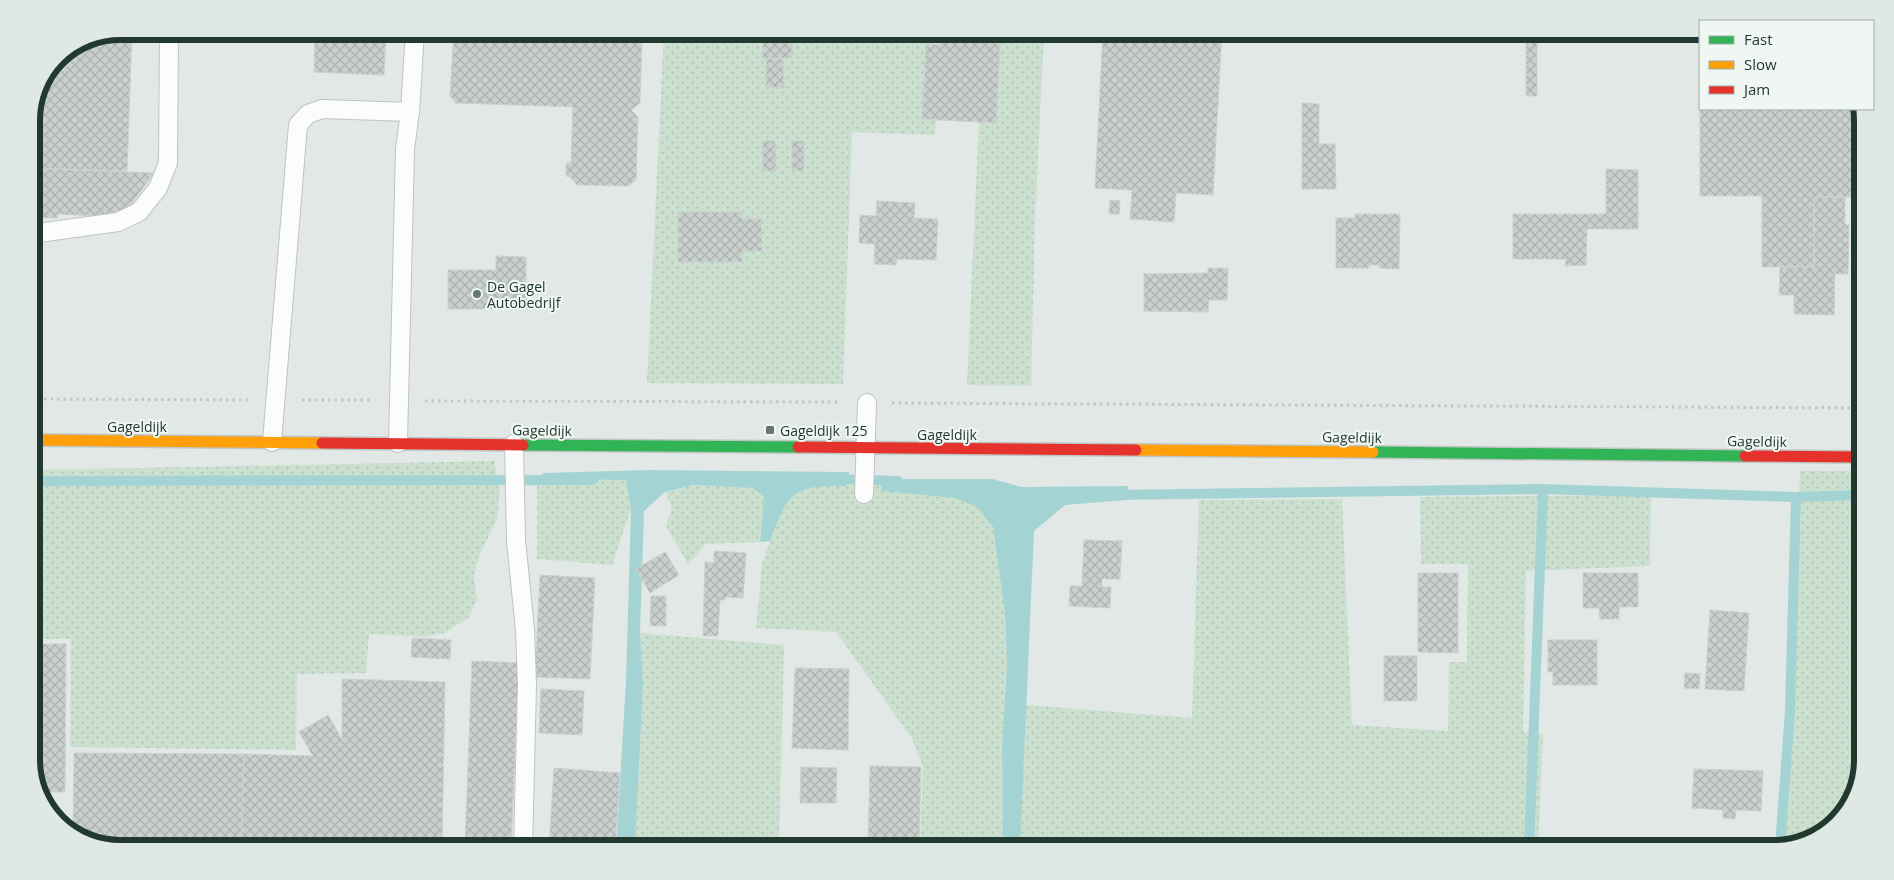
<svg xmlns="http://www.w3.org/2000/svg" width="1894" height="880" font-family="'Open Sans',sans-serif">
	<defs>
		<pattern id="green-dots" width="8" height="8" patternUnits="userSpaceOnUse" patternTransform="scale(1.25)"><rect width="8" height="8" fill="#cce0d0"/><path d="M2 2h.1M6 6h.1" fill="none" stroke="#afc1b3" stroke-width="1.8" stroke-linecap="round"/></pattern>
		<pattern id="building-cross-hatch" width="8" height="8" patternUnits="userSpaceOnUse" patternTransform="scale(1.25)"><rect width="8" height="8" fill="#c9cfcc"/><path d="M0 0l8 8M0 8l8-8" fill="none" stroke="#acb2b0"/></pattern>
	</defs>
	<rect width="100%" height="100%" fill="#e2e8e5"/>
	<path fill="url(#green-dots)" d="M664,31H942L935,135L852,132L843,384L647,383Z
		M983,31H1044L1035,221L1031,386L967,385Z
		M494,461L500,490L497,519L479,556L474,576L477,600L469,617L445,633L423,637L369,634L366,673L297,674L296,750L70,747L71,639H31V470Z
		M1800,471H1863V760L1856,794L1823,834L1783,846Z
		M537,479L626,480L631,509L612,565L537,559Z
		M884,479L881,491L954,498L977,507L993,526L1005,614L1007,665L1002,747L1003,849H920L923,767L911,737L836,632L756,628L762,564L783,506L794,493L816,486H847Z
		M693,485L754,488L764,497L760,542L706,544L688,564L666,526L672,507L665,492Z
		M1651,495L1650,566L1526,571L1523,732L1543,734L1538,849H1020L1026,705L1192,718L1199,500L1342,499L1352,725L1448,731L1449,662H1467L1468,564H1421L1420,497Z
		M640,633L784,645L779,849H635L643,683Z"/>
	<path fill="#a4d3d4" d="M650,470L849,472L847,486C793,485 789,491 770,541L760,542L764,497L753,488L693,485L665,492L644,511L640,633L643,683L635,849H616L626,682L631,509L626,480L537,479L544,473Z
		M884,479H992L1022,487L1128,486L1127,500L1065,505L1034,531L1020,849H1003L1002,747L1007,665L1005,614L993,527L977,507L954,498L881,491Z"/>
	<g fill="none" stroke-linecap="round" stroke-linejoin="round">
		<path stroke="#a4d3d4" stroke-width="10" d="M835,479L898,481
			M31,481L593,480
			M1114,495L1543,489L1796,497L1863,495
			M1780,847L1790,710L1796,497
			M1529,849L1543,489"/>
	</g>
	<path fill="url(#building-cross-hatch)" stroke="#cbd1ce" d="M120,31H132L127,171L31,168V114L57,57L86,38Z
		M315,31H386L384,75L314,72Z
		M454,31H638L635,34L642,41L640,103L631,110L638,117L636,180L628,186L577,185L570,177L566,176V163H571L573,107L456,103L450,96Z
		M764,31H815V39H791L792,58H762Z
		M941,31H1001L1000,43L940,41Z
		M1103,31H1222L1213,195L1176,193L1174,222L1130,219L1132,190L1095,188Z
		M1526,31H1537V96H1526Z
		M940,41L1000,43L996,123L922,119L926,44L940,45Z
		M766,59H783L784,88L766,87Z
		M1700,86V109H1861L1863,114V190H1859V197H1814V267H1762V196H1700Z
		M1302,103L1319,104V144H1335L1336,189H1302Z
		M763,141H775L776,171H763Z
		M792,141H804V171H792Z
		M31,168L153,173V174L122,217L57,214V218L31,217Z
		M1606,169L1638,170V229H1587L1586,265L1565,266L1566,259H1513V214H1606Z
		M1814,197H1845V225H1849L1848,274H1835L1834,315L1794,314V295H1779L1780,266L1814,267Z
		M1110,200L1120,201L1119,214H1109Z
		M877,201L915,203L914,218L938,219L936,260L897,259L896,265L874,264L875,244L859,243L860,215L876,216Z
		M678,212H742V219H761L762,251H742V262H678Z
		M1355,214H1400L1399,269L1379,268V265H1369V268H1336V218H1355Z
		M496,256L526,257V309H448V270H496Z
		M1208,268H1228L1227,300H1209L1208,312L1144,311V274L1208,273Z
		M1084,540L1122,541L1120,579H1102V587H1111L1110,608L1069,606L1070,586H1082Z
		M714,551L746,553L743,598L726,597L725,600H720L718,636H703L705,562L714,563Z
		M665,552L679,575L650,593L636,569Z
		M1418,573H1458V653L1418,652Z
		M1583,573H1638V607H1619V619H1600L1599,608H1583Z
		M540,575L595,578L590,679L535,677Z
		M651,596H666V626H650Z
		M1710,610L1749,613L1744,691L1705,689Z
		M412,638L451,640L450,659L411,657Z
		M1548,640H1597V685H1553V672H1548Z
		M31,644H66L65,792H41L31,766Z
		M1384,656H1417V701H1384Z
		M472,661L519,663L511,847L465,845Z
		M795,668L849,669L848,750L792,748Z
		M1685,673L1700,674L1699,689L1684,688Z
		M342,679L445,682L442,849H241L244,754L313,756L299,732L328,715L342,739Z
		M541,689L584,691L582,735L539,733Z
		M74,753L244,754L241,849H120L86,842L73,832Z
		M870,766L921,767L919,849H868Z
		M801,767L837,768L836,803H800Z
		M554,768L620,773L615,849H549Z
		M1694,769L1763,771L1761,811L1736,810L1735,819L1723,818V810L1692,808Z"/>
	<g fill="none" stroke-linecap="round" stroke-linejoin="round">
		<g stroke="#bfc4c2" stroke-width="20">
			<path id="lane" d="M31,234L118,222L139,212L158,188L168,163L169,31
				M272,442L298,125L308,114L322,109L410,112
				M398,443L405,149L410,112L415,31
				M514,444L516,540L525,630L527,684L523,849
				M864,494L867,403"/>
		</g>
		<g stroke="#bfc5c2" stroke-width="14">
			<path id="fast" d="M523,445L798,447
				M1373,452L1745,456"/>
		</g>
		<g stroke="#bfc5c2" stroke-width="14">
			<path id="slow" d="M31,440L322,443
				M1136,450L1373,452"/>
		</g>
		<g stroke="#bfc5c2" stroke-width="14">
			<path id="jam" d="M322,443L523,445
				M798,447L1136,450
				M1745,456L1863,457"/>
		</g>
		<path stroke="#c0c8c4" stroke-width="3" stroke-dasharray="2.5 4" stroke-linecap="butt" d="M31,399L251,400
			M302,400H373
			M425,401L841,402
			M892,403L1863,408"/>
		<use href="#lane" stroke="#fbfcfb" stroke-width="18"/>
		<use href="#fast" stroke="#30b455" stroke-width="11"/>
		<use href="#slow" stroke="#ff9f0a" stroke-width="11"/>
		<use href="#jam" stroke="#e5322d" stroke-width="11"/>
	</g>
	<g fill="#65766f" stroke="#f0f7f3" stroke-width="2">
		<circle cx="477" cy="294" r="5"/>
		<rect x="765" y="425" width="10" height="10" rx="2.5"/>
	</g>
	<g text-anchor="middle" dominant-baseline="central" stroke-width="4" stroke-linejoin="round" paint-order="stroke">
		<g font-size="14" fill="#223930" stroke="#f0f7f3" text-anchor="start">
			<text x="487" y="286">De Gagel<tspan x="487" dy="16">Autobedrijf</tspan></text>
			<text x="780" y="430">Gageldijk 125</text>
		</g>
		<g font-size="14" fill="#223930" stroke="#f0f7f3">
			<text x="137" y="426">Gageldijk</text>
			<text transform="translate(542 430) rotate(1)">Gageldijk</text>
			<text x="947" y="434">Gageldijk</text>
			<text transform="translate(1352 437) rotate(1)">Gageldijk</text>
			<text transform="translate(1757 441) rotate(1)">Gageldijk</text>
		</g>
	</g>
	<path d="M0 0H1894V880H0ZM120 40H1774A80 80 0 0 1 1854 120V760A80 80 0 0 1 1774 840H120A80 80 0 0 1 40 760V120A80 80 0 0 1 120 40Z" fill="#e0e8e3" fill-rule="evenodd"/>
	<path fill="none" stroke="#223930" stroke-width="6" d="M120 40H1774A80 80 0 0 1 1854 120V760A80 80 0 0 1 1774 840H120A80 80 0 0 1 40 760V120A80 80 0 0 1 120 40Z"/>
	<rect x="1699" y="20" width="175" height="90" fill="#f0f7f3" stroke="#9eaba5"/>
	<rect x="1709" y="36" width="25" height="8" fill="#30b455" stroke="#9eaba5"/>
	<text x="1744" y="45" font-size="15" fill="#223930">Fast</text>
	<rect x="1709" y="61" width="25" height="8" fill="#ff9f0a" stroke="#9eaba5"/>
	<text x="1744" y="70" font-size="15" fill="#223930">Slow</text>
	<rect x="1709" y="86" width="25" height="8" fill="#e5322d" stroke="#9eaba5"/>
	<text x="1744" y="95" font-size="15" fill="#223930">Jam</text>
</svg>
